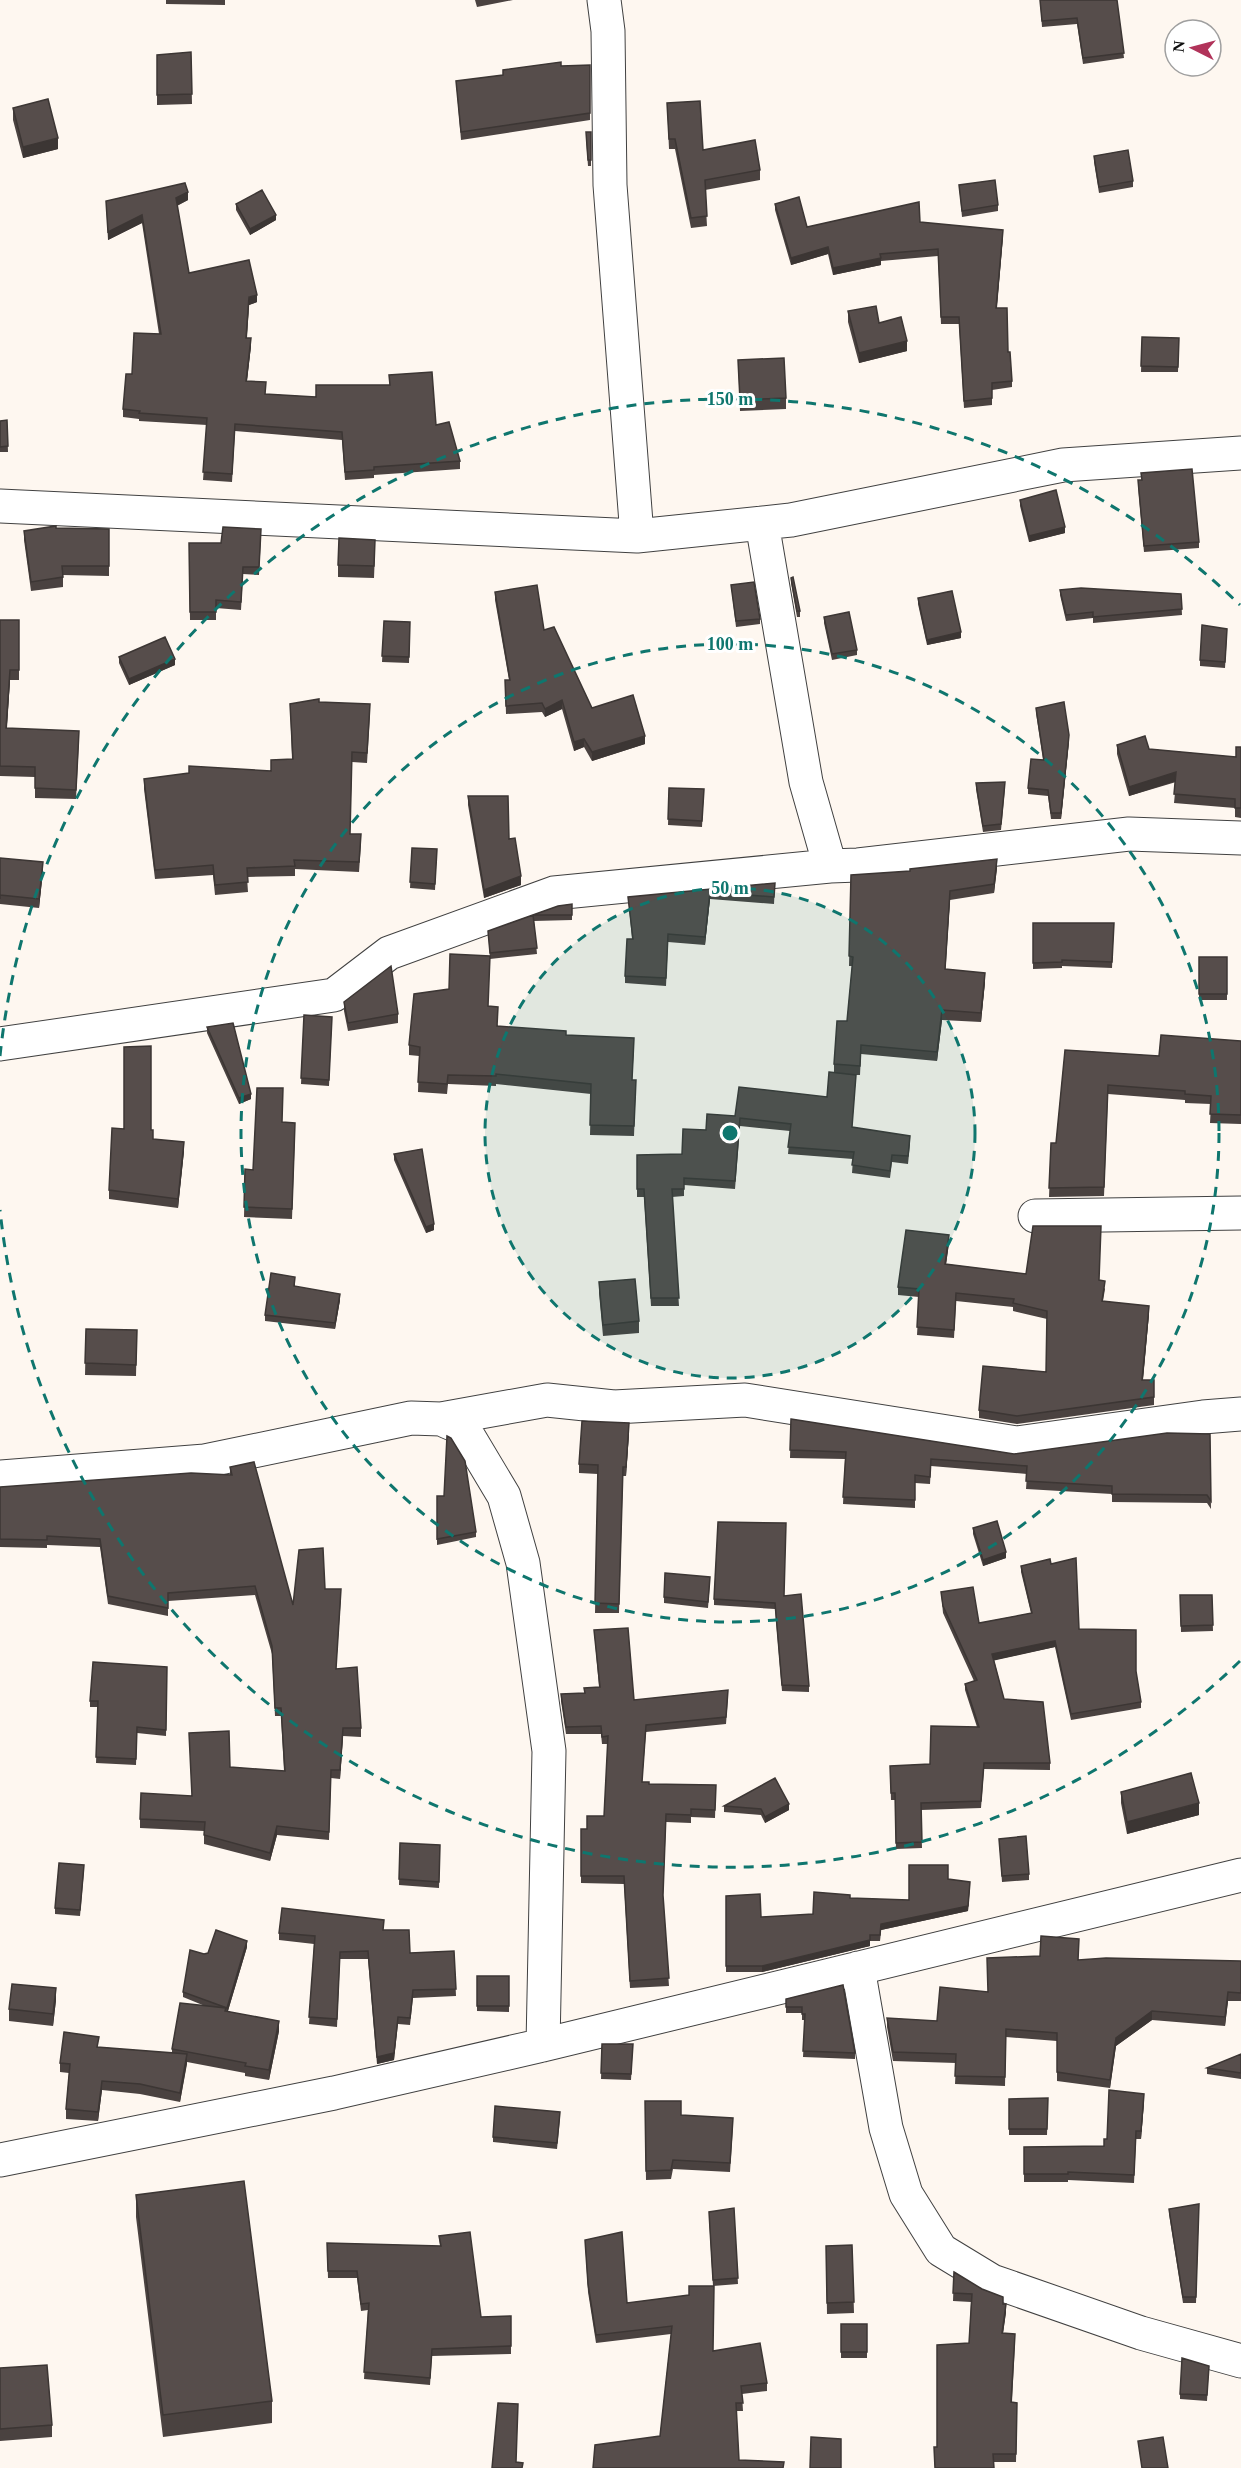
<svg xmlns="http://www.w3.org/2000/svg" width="1241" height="2468" font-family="'Times New Roman',serif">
	<rect width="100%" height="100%" fill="#fef7f0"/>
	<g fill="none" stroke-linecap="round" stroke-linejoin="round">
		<g stroke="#414141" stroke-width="35">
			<path id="minor" d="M604,0L608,31L610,185L637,536
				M0,506L637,536L791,520L1063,465L1241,453
				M762,523L806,782L830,866
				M0,1044L334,995L389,953L554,893L830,866L858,865L1129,834L1241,838
				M1035,1216L1241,1213
				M441,1419L464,1429L504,1496L523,1563L549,1751L543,2045
				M0,1477L205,1461L411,1418L441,1419L547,1400L614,1407L745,1400L1017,1443L1203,1417L1241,1414
				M858,1968L886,2128L906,2194L941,2250L992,2281L1141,2333L1241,2361
				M0,2160L334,2093L543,2045L1241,1875"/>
		</g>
		<use href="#minor" stroke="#fff" stroke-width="33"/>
	</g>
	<path fill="#4a4240" d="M166,0H225V5L166,4Z
		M475,0H513L477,7Z
		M1040,0H1117L1124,58L1083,64L1077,24L1042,27Z
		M191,52L192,104L157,105V95Z
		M590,65V120L461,140L456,81L503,75V70L561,66Z
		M667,103L703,150L760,170V180L705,190L707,226L691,228L675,149H669Z
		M13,108L58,149L23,158L13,120Z
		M591,132V166H588L586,138Z
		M1094,156L1133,181V187L1099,193L1094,162Z
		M959,185L998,205V211L962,217Z
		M188,200L177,206L189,273L257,302L249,305L247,338L251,346L247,381L266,394L316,397L390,385L389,375L436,425L460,461V469L374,475V478L345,480L342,440L235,431L232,482L203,480L207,425L139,421V419L123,417V409L132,374L159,334L142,223L108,240L106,201Z
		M236,204L276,220L250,235L236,210Z
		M775,204L807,227L920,222L1003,236L997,308L1008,352L1012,381V387L992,390V405L964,408L959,324H941L938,256L881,261V265L833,275L828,254L791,265L775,210Z
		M848,311L879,323L907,351L859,363L848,322Z
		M1142,337L1179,338L1178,372H1141Z
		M738,360L786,398V409L740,411Z
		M7,420L8,452H0V421Z
		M1141,473L1199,542V548L1144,552L1138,486V480H1142Z
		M1020,500L1065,533L1029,542L1020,506Z
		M56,528L109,529V576L63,575V587L31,591L24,540V531Z
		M261,537L259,575L243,574L241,610L216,608V620H190L189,543H221Z
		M375,552L374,578L338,577V565Z
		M791,578L800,611V617H797L791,583Z
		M731,585L760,619V624L736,627Z
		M1060,590L1181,594L1182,615L1093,623V618L1066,621L1060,595Z
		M495,592L544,630L592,708L645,744L592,761L584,747L574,751L562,709L545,717L542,712L506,714L505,680H509L495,600Z
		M918,598L961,638L927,645L918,604Z
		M824,617L857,650V655L832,660L824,623Z
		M0,620H19V680H10L7,728L79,740L76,799L35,798V777L0,776Z
		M384,621L410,622L409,663L382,662Z
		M1227,635L1225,668L1200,666V660Z
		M119,657L175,665L129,685L119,663Z
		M319,702L370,714L367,763L352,762L350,834L361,844L359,872L295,869V876L247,877L248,892L215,895L213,875L155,879L144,789V779L271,771L292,759L290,704Z
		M1036,708L1069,741L1061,819H1051L1048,796L1028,794V788L1043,760L1036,713Z
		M1117,745L1149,749L1236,757L1241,747V818L1235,817V808L1174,803L1176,782L1129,796L1117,754Z
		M976,783L1005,788L1001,830L983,832L976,789Z
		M669,788L704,789L702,827L668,825Z
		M468,796L509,839L521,885L484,898L468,805Z
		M412,848L437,849L435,890L410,888Z
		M0,858L43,871L39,908L0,904V908Z
		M997,868L994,893L950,900L945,969L985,982L981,1022L942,1020L937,1061L861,1054L860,1075H856L852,1127L910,1144L908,1164L892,1162L890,1178L852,1173L853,1159L788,1154L790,1131L740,1126L735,1189L684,1185V1196L672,1197L679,1306H651L644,1197H637V1155L682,1154L706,1130L735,1116L827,1097L834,1073V1064L847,1021L852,966H849L851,875Z
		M775,883L774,904L710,899L705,945L668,942L666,986L625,983V976L632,939L628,897Z
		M572,904V920L534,921L537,954L490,959L488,931L558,906Z
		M1033,923H1114L1112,968L1062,966V968L1033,969Z
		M1199,957H1227V1000H1199Z
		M344,1002L398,1014V1023L348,1031L344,1011Z
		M488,1006L498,1026L566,1035L634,1048L632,1080H636L634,1136L590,1135L591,1094L496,1084V1086L448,1084L447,1094L418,1092L419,1056L409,1055V1045Z
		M304,1015L332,1017L329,1086L301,1084Z
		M207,1027L251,1099L239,1104L207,1033Z
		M1241,1041V1124L1210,1123L1211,1104L1185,1103V1100L1108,1094L1104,1196L1049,1197L1051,1143H1056L1065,1050L1159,1056Z
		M282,1122L295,1133L292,1219L244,1217L245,1169L253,1170Z
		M151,1130L153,1139L184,1151L178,1208L109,1199V1190Z
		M394,1154L434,1230L426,1233L394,1160Z
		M949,1243L946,1264L1026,1274L1100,1281L1105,1289L1103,1301L1149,1314L1143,1380H1154V1405L1017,1424L979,1418V1410L1046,1372L1047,1319L1013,1311V1307L956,1301L954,1338L917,1335L919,1297L898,1295V1287Z
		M599,1282L639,1321V1333L603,1336L599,1293Z
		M295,1283V1286L340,1300L335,1329L265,1321V1315Z
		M86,1329L137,1330L136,1376L85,1375Z
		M791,1419L1014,1454L1210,1434L1211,1509L1207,1503L1112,1502V1494L1026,1489L1027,1474L931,1466L930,1484L915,1483V1508L843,1504L845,1459L790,1458Z
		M629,1433L626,1476H623L619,1613H595L598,1474L579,1473V1464Z
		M230,1467L293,1605L325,1589L341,1597L336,1669L361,1728V1737L343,1736L340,1779L331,1778L329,1840L277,1835L270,1861L204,1844V1831L140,1828V1819L191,1796L230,1767L284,1771L281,1716H275L272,1654L255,1595L168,1601V1616L108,1604L100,1547L47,1545V1548L0,1547V1487L230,1475Z
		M437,1496L476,1532V1537L437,1545Z
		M973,1528L1006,1558L983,1566L973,1534Z
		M1051,1564L1079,1629L1136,1671L1141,1702V1708L1071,1720L1055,1647L994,1660L1004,1699L1050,1763V1770L984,1769L981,1808L921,1810L922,1848L896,1849L895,1800H891L890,1766L930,1764L977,1727L965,1690V1684L974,1681L943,1613L941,1592L979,1623L1031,1613L1021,1572V1566Z
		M710,1582L708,1608L664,1603V1597Z
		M1180,1595H1212L1213,1631L1181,1632Z
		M784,1596L809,1686V1692L782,1691L775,1609L714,1605V1599Z
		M594,1630L634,1700L728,1697L726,1724L646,1732L642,1782L649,1784L716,1785L715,1818L691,1817V1823L666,1822L663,1898L669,1986L630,1988L624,1884L581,1883V1829H587L604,1816L608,1744H602L601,1734H566L561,1701V1694L585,1693L599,1687Z
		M167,1667L166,1736L137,1733L136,1765L96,1763L98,1707H90V1701Z
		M1121,1792L1199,1815L1127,1834L1121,1803Z
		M724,1806L789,1810L765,1823L761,1815L724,1812Z
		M999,1839L1029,1874V1880L1002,1882Z
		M400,1843L440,1845L439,1888L399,1885Z
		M84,1871L80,1916L55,1914V1908Z
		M948,1879L970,1887L968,1911L881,1930L880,1941H870V1946L762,1972H726V1896L761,1917L813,1914L850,1898L909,1900Z
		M384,1930L410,1953L454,1951L456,1996L413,1998L410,2025L398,2024L394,2060L377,2064L368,1959H340L337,2027L309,2024L314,1944L279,1940V1933Z
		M247,1947L228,2011L279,2031L269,2080L245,2076V2073L187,2062L180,2102L140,2094L102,2090L98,2121L66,2119V2109L69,2073L60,2072V2063L99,2047L172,2053V2049L205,2006L183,1997V1992L204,1954Z
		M1079,1948L1078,1960L1241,1961V2001H1228L1225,2026L1152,2020L1116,2046L1110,2088L1057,2081V2041L1006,2037L1005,2086L955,2084L956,2063L893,2061L887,2027V2018L937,2021L988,1992L1040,1956Z
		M477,1976H509V2012L477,2011Z
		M843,1985L855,2053V2059L803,2057L805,2020H802V2013H786V1999Z
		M56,2000L53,2026L9,2021V2009Z
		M602,2044H633L631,2080L601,2079Z
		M1241,2054V2079L1207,2074V2068Z
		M1048,2098L1047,2135H1009V2099Z
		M645,2101L681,2115L733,2126L730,2172L673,2169L671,2179L646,2180Z
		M1144,2102L1141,2139H1136L1134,2183L1068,2180V2182H1024V2147L1104,2146L1107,2139Z
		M560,2118L557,2149L493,2142V2137Z
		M136,2195L272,2401V2423L163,2437L136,2217Z
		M1199,2204L1196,2303H1183L1169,2214V2209Z
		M734,2208L738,2284L713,2286L709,2218Z
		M439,2236L481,2317L511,2316V2354L432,2356L430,2385L364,2379L368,2310L361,2311L357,2278H328L327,2243L440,2246Z
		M585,2240L627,2303L689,2295L713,2351L767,2383V2391L742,2394L743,2411H736L593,2468L660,2436L671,2334L596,2343L588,2292Z
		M852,2245L854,2313L827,2314L826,2246Z
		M954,2272L1003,2304L1006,2312L1003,2333L1015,2342L1012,2402L1017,2403L1016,2462H994V2468H935L934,2447H937L969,2343L971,2302L953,2301Z
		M841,2324H867V2358H841Z
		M1209,2366L1207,2401L1180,2399V2394Z
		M0,2368L52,2425V2437L0,2441Z"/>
	<path fill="#3c3634" d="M58,138V149L23,158V147Z
		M188,192V200L176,206V198Z
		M142,215V223L108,240V232Z
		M276,215V220L250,235V229Z
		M1003,230V236L996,315V308Z
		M828,247V254L791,265V258Z
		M881,258V265L833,275V268Z
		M257,295V302L249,305L246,346L249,297Z
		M251,338V346L246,389V381Z
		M907,341V351L859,363V353Z
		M1065,527V533L1029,542V536Z
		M961,632V638L927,645V640Z
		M175,659V665L129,685V679Z
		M10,670V680L6,738V728Z
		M562,700V709L545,717V709Z
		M1069,735V741L1061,819V813Z
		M645,736V744L592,761V752Z
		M584,739V747L574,751V742Z
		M1176,772V781L1129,796V787Z
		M997,859V868L994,893V884Z
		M43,862V871L39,908V899Z
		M521,876V885L484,898V890Z
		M950,891V900L945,978V969Z
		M710,892V899L705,945V937Z
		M985,973V982L981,1022V1013Z
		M942,1010V1020L937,1061V1052Z
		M251,1094V1099L239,1104V1098Z
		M184,1142V1151L178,1208V1199Z
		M434,1224V1230L426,1233V1227Z
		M949,1235V1243L945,1272V1264Z
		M340,1294V1300L335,1329V1323Z
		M1149,1306V1314L1142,1389V1380Z
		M629,1423V1433L626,1476V1467Z
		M1006,1552V1558L983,1566V1560Z
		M1055,1641V1647L992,1661V1654Z
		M343,1728V1736L340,1779V1770Z
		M1199,1803V1815L1127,1834V1822Z
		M789,1804V1810L765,1823V1817Z
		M277,1826V1835L270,1861V1853Z
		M970,1882L968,1911L881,1930L880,1941L881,1924Z
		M870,1940V1946L762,1972V1966Z
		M247,1941V1947L227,2014V2008Z
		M56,1988V2000L53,2026V2014Z
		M1228,1992V2001L1225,2026V2017Z
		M1152,2011V2020L1116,2046L1110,2088V2080L1116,2038Z
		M398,2017L394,2060L377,2064V2057Z
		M279,2021V2031L269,2080V2070Z
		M187,2054V2064L180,2102V2093Z
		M102,2081V2090L98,2121V2112Z
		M1144,2094V2102L1141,2139V2131Z
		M1006,2304V2312L1002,2341V2333Z"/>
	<path fill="#564d4b" stroke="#3c3634" stroke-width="1.5" d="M1040,0H1117L1124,53L1083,58L1077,18L1042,21Z
		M191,52L192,94L157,95V55Z
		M561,62V66L590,65V113L461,132L456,81L503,75V70Z
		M48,99L58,138L23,147L13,108Z
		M700,101L703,150L755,140L760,170L705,180L707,216L691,218L675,139H669L667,103Z
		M586,132H591V160H588Z
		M1128,150L1133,181L1099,187L1094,156Z
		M995,180L998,205L962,211L959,185Z
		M185,183L188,192L176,198L189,273L249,260L257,295L249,297L246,338H251L246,381L266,382L265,394L316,397V385H390L389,375L432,372L436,425L449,422L460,461L374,467V470L345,472L342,432L235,424L232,474L203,472L207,418L139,413L140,411L123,409L126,374H132L134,333L161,334L142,215L108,232L106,201Z
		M262,190L276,215L250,229L236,204Z
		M799,197L807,227L919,202L920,222L1003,230L996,308H1007L1008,352H1010L1012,381L992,383V398L964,401L959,317H941L938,249L880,254L881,258L833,268L828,247L791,258L775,204Z
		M876,306L879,323L901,317L907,341L859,353L848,311Z
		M1142,337L1179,338L1178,367L1141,366Z
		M784,358L786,398L740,400L738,360Z
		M7,420L8,446L0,447V421Z
		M1192,469L1199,542L1144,546L1138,480H1142L1141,473Z
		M1056,490L1065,527L1029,536L1020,500Z
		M56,526V528L109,529V566H62L63,577L31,582L24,531Z
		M223,527L261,529L259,567H243L241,602L216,600V612H190L189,543H221Z
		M339,538L375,540L374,566L338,565Z
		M793,577L800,611H797L791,578Z
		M754,582L760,619L736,621L731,585Z
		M537,585L544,630L554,627L592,708L633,695L645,736L592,752L584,739L574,742L562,700L545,709L542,703L506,706L505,680H510L495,592Z
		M1081,588L1181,594L1182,609L1093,617V612L1066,615L1060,590Z
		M952,591L961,632L927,640L918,598Z
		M849,612L857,650L832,654L824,617Z
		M0,620H19V670H10L6,728L79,731L76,790L35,788V767L0,766Z
		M384,621L410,622L409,657L382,656Z
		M1202,625L1227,629L1225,662L1200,660Z
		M165,637L175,659L129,679L119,657Z
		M319,699V702L370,704L367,753L352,752L350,834H361L359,862L294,860L295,866L247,868L248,882L215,885L213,865L155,870L144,779L189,773V766L271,771V760L293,759L290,704Z
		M1064,702L1069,735L1061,813H1051L1048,790L1028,788L1031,759L1044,760L1036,708Z
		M1145,736L1149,749L1236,757V747H1241V808H1235V799L1174,794L1176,772L1129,787L1117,745Z
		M1005,782L1001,824L983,826L976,783Z
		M669,788L704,789L702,821L668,819Z
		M468,796H508L509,839L515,838L521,876L484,890Z
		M412,848L437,849L435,884L410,882Z
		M0,858L43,862L39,899L0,895V899Z
		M997,859L994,884L950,891L945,969L985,973L981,1013L942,1010L937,1052L861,1045L860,1066L834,1064L837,1021H847L853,957L849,956L851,875L910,871V869Z
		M775,883L774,897L710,892L705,937L668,934L666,978L625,976L627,939H633L628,897Z
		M572,904V915H533L537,948L490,953L488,931L558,906Z
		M1033,923H1114L1112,962L1062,960V962L1033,963Z
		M450,954L490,956L488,1006L498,1007L497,1026L566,1031V1035L634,1038L632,1080H636L634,1126L590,1125L591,1084L496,1074V1076L448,1075L447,1084L418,1082L420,1047L409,1045L414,994L449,989Z
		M1199,957H1227V994H1199Z
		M391,966L398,1014L348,1023L344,1002Z
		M304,1015L332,1017L329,1080L301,1078Z
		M233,1023L251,1094L239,1098L207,1027Z
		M1161,1035L1241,1041V1115L1210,1114L1211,1096L1185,1094V1091L1108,1085L1104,1187L1049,1188L1051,1143H1056L1065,1050L1159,1056Z
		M151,1046V1130H153V1139L184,1142L178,1199L109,1190L112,1128L124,1129V1047Z
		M829,1072L856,1075L852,1127L910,1136L908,1156L892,1155L890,1171L852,1165L854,1152L788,1147L791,1124L740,1118L735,1181L684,1178V1189H672L679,1298H651L644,1189H637V1155L682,1154L683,1129L706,1130L707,1114L735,1116L739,1087L827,1097Z
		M257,1088H283L282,1122L295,1123L292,1209L244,1207L245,1169L253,1170Z
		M422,1149L434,1224L426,1227L394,1154Z
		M1033,1226H1101L1099,1280L1105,1281L1102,1301L1149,1306L1142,1380H1154V1397L1017,1416L979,1410L983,1366L1046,1372L1047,1311L1013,1303L1014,1299L956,1293L954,1330L917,1327L919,1289L898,1287L906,1230L949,1235L945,1264L1026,1274Z
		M271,1273L295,1277L294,1286L340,1294L335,1323L265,1315Z
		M635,1279L639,1321L603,1325L599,1282Z
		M86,1329L137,1330L136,1365L85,1363Z
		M791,1419L1014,1454L1167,1433L1210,1434L1211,1501L1207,1495L1112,1494V1486L1026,1481L1027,1466L931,1459L930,1477L915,1475V1500L843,1497L846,1452L790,1450Z
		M582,1421L629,1423L626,1467H623L619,1604L595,1603L598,1465L579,1464Z
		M447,1436L451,1438L465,1461L476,1532L437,1539V1496H444Z
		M254,1462L293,1605L299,1550L323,1548L325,1589H341L336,1669L357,1667L361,1728H343L340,1770H331L329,1832L277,1826L270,1853L204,1835L205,1822L140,1819L141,1793L192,1796L189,1733L229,1731L230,1767L285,1771L281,1708H275L272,1646L255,1586L168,1593V1608L108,1596L100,1539L47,1536V1540L0,1539V1487L191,1473L232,1475L230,1467Z
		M997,1521L1006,1552L983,1560L973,1528Z
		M718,1522L786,1523L784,1596L801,1594L809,1686L782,1685L775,1603L714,1599Z
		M1076,1558L1079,1629L1136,1630V1671L1141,1702L1071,1714L1055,1641L992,1654L1004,1699L1043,1702L1050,1763H984L981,1801L921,1803L922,1842L896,1843L895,1793H891L890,1766L930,1764L931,1726L979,1727L965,1684L977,1680L943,1606L941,1592L973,1587L979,1623L1032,1613L1021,1566L1050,1559L1051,1564Z
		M665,1573L710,1577L708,1602L664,1597Z
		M1180,1595H1212L1213,1625L1181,1626Z
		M628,1628L634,1700L728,1690L726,1717L646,1725L642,1782H649V1784L716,1785L715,1810L691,1809V1815L666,1814L663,1895L669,1978L630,1981L624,1876H581V1829H587V1816H604L608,1736L602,1737L601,1726L566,1727L561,1694L585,1693L584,1688L600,1687L594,1630Z
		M93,1662L167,1667L166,1730L137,1727L136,1759L96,1757L98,1701H90Z
		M1191,1773L1199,1803L1127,1822L1121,1792Z
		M775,1778L789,1804L765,1817L761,1809L724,1806Z
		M1026,1836L1029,1874L1002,1876L999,1839Z
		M400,1843L440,1845L439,1882L399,1879Z
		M59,1863L84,1865L80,1910L55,1908Z
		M909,1865H948V1879L970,1882L968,1906L881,1924L880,1935H870V1940L762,1966H726V1896L760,1894L761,1917L813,1914L814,1892L850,1895V1898L909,1900Z
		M282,1908L384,1920L383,1930H409L410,1953L454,1951L456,1989L413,1990L410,2018L398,2017L394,2053L377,2057L368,1951L340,1952L337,2019L309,2017L315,1936L279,1933Z
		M216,1930L247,1941L227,2008L183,1992L190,1950L204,1954L208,1953Z
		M1041,1936L1079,1939L1078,1960L1106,1958L1241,1961V1993L1228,1992L1225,2017L1152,2011L1116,2038L1110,2080L1057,2072V2033L1006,2029L1005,2077L955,2076L956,2054L893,2052L887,2018L937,2021L940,1987L988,1992L987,1958L1040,1956Z
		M477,1976H509V2006H477Z
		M12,1984L56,1988L53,2014L9,2009Z
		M843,1985L855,2053L803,2051L805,2014H802V2007H786V1999Z
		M180,2003L226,2008L225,2011L279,2021L269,2070L245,2066L246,2063L172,2049Z
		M64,2032L99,2037L97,2047L187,2054L180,2093L140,2084L102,2081L98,2112L66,2109L70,2064L60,2063Z
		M602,2044H633L631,2074L601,2073Z
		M1241,2054V2073L1207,2068Z
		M1109,2090L1144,2094L1141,2131H1136L1134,2175L1068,2172V2174H1024V2147L1104,2146V2139H1107Z
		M1048,2098L1047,2129H1009V2099Z
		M645,2101H681V2115L733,2118L730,2163L673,2160L671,2170L646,2171Z
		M495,2106L560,2112L557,2143L493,2137Z
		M244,2181L272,2401L163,2415L136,2195Z
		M1199,2204L1196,2297H1183L1169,2209Z
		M734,2208L738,2278L713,2280L709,2212Z
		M470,2232L481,2317L511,2316V2346L432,2349L430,2378L364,2372L369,2303L361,2304L357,2271H328L327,2243L441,2246L439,2236Z
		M622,2232L627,2303L689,2295V2286H714L713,2351L760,2343L767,2383L741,2386L743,2403H736L739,2460L784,2462L783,2468H593L595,2445L660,2436L672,2326L596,2335L588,2284L585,2240Z
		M852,2245L854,2302L827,2303L826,2246Z
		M954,2272L982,2289L1003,2297V2304H1006L1002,2333L1015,2334L1011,2402L1017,2403L1016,2454H993L994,2468H935L934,2447H937V2345L969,2343L972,2294L953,2293Z
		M841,2324H867V2352H841Z
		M1182,2358L1209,2366L1207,2395L1180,2394Z
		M47,2365L52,2425L0,2429V2368Z
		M498,2403L518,2404L516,2462L523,2463L522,2468H492Z
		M811,2437L841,2439V2468H810Z
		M1163,2437L1168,2468H1142L1138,2441Z"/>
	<circle cx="730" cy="1133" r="245" fill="#0f766e" fill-opacity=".12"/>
	<g fill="none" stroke="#0f766e" stroke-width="3" stroke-dasharray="10 8">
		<circle cx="730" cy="1133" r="245"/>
		<circle cx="730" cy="1133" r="489"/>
		<path d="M1240 1661A734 734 0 0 1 0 1210M0 1056A734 734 0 0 1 1240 605"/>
	</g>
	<circle cx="730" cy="1133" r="9" fill="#0f766e" stroke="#fff" stroke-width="3"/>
	<g font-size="18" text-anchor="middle" font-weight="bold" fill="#0f766e" stroke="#fff" stroke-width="6" stroke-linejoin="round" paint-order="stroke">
		<text x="730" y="405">150 m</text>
		<text x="730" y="650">100 m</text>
		<text x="730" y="894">50 m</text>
	</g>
	<g transform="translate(1193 48) rotate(276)"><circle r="28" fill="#ffffff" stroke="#9f9f9f" stroke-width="1.5"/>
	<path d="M0-4.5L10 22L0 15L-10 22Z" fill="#b1335a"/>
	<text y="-9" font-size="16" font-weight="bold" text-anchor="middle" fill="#0e0e0e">N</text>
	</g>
</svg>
